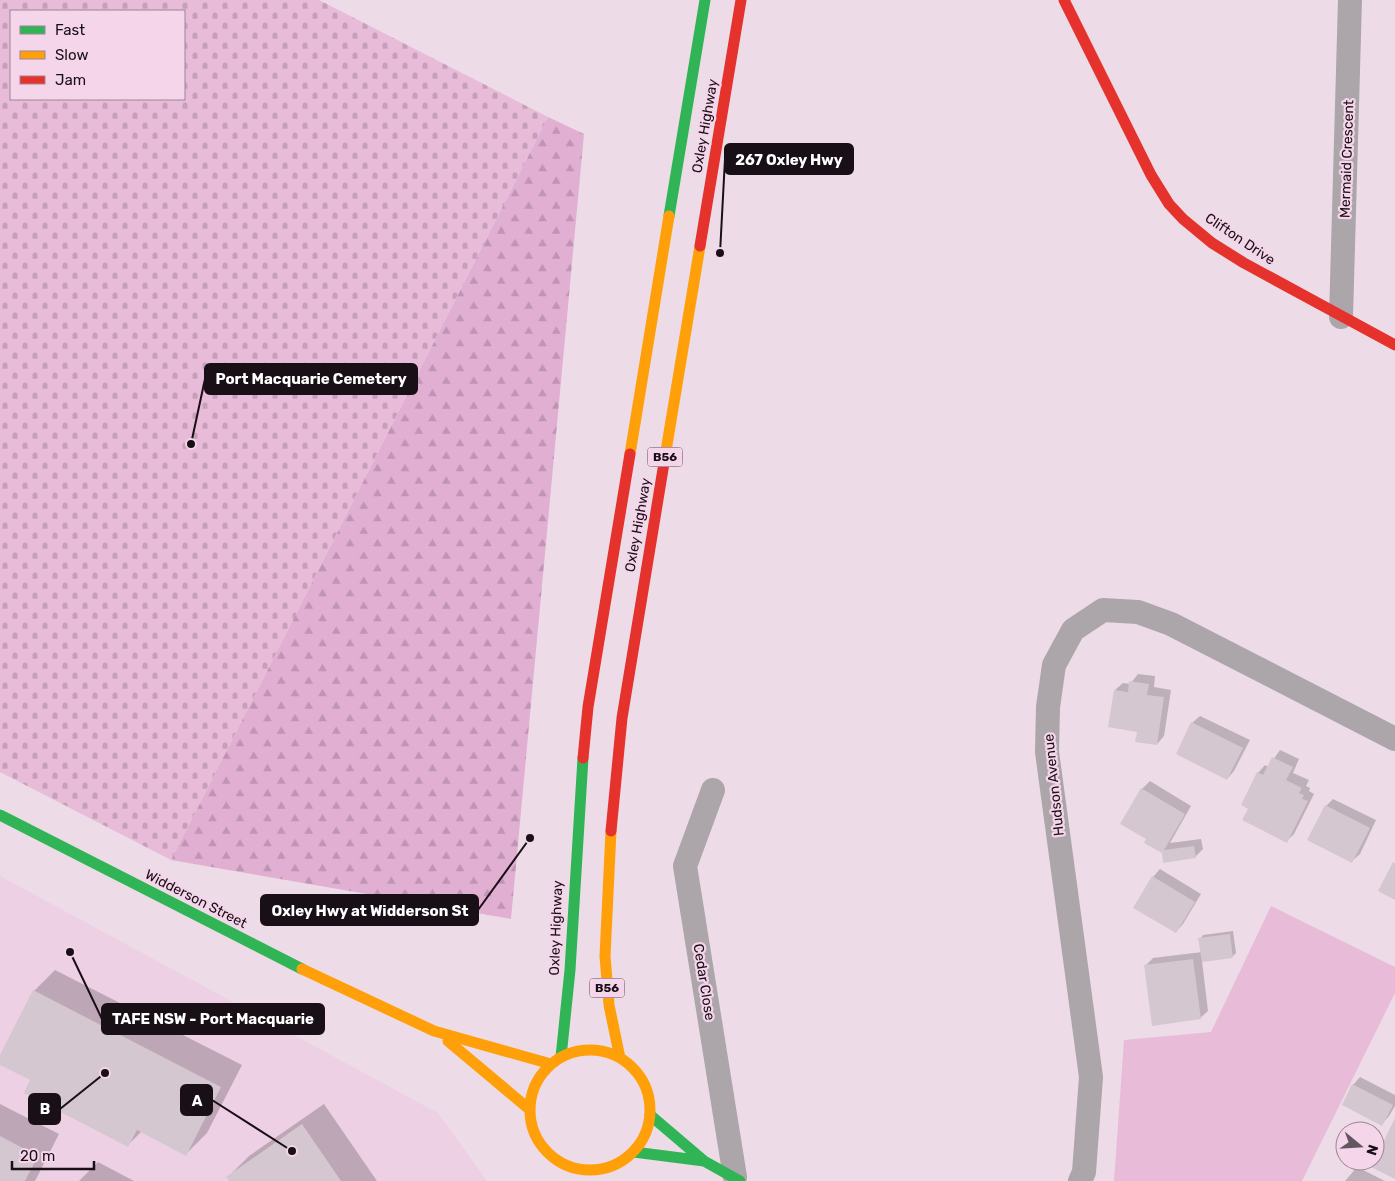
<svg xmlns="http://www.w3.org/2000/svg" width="1395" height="1181" font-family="Rubik,sans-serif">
	<defs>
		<pattern id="forest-firs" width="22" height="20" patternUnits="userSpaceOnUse" patternTransform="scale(1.25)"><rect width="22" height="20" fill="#e1afd2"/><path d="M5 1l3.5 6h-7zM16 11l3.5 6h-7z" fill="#c095b4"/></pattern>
		<pattern id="cemetery-stones" width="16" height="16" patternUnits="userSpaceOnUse" patternTransform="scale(1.25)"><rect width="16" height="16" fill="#e8bbd9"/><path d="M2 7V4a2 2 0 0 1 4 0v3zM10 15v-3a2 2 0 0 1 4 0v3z" fill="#c6a0ba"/></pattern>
	</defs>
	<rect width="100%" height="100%" fill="#eddce7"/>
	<path fill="#edd0e3" d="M0,876L438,1113L487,1181H0Z"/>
	<path fill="url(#forest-firs)" d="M548,117L584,134L511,919L171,860Z"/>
	<path fill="url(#cemetery-stones)" fill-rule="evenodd" d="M0,0H319L548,117L171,860L0,772ZM11,11H184V99H11Z"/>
	<path fill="#e8bbd9" d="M1271,906L1395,967V993L1302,1181H1114L1124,1040L1211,1032Z"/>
	<path fill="#0003" d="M1138,674L1155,676L1154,687L1171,690L1164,736L1157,744L1138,730L1115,690L1123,683L1130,684Z
		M1200,716L1250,740L1234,771L1227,779L1192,723Z
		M1280,750L1299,759L1293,773L1309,780L1306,786L1310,788L1309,791L1314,794L1294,834L1287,841L1250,808L1258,773L1265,765L1268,767Z
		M1150,781L1191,806L1170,843L1201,839L1203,849L1195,857L1163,852L1148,839L1142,789Z
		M1333,799L1376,820L1360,854L1352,861L1326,806Z
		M1160,869L1201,894L1183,924L1176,932L1153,877Z
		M1233,931L1236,953L1233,956L1202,961L1208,1011L1200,1018L1146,965L1153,958L1202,952L1200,939L1203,935Z
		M55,970L242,1065L207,1133L186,1154L142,1131L128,1145L32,1080L0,1064V1058L34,991Z
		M1360,1077L1395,1095V1106L1389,1116L1382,1124L1353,1085Z
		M0,1104L59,1134L35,1181H0Z
		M324,1104L377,1181H231L228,1177L249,1156Z
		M98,1162L134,1181H79Z
		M1357,1167L1385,1181H1345Z"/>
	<path fill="#d4c7d0" d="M1129,681L1149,684L1147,695L1164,697L1157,745L1135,742L1137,732L1108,727L1114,690L1128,692Z
		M1191,722L1243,748L1227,780L1176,754Z
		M1272,757L1293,767L1286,780L1302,788L1299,793L1304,795L1302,799L1308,801L1287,843L1242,820L1248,809L1241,805L1257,772L1263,775Z
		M1141,788L1185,814L1164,850L1194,846L1196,858L1163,863L1162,853L1144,843L1146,839L1120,824Z
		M1325,805L1370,828L1352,863L1307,840Z
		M1393,862L1395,863V900L1378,891Z
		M1152,876L1195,902L1176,933L1133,908Z
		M1230,934L1233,958L1202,962L1198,938Z
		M1193,959L1201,1019L1152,1026L1144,965Z
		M33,990L221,1087L186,1156L137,1130L128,1147L24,1093L30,1080L0,1065V1055Z
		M1352,1084L1393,1105L1382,1126L1342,1105Z
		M1395,1118V1179L1371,1167Z
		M302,1124L341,1181H229L226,1177Z
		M0,1136L38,1156L25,1181H0Z"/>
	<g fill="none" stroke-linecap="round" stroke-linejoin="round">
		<path stroke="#aca5aa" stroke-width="24" d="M1341,317L1350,0
			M713,790L685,866L735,1177
			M1080,1181L1084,1172L1091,1077L1047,752L1048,707L1054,665L1073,630L1103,610L1138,612L1171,624L1395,739"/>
		<path stroke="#30b455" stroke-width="11" d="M669,216L705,0
			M0,815L302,969
			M561,1057L570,970L583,758
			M650,1115L704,1161L740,1181
			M634,1152L704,1161"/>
		<path stroke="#ff9f0a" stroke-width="11" d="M630,454L669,216
			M664,463L700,246
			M611,831L605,956L609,1005L620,1058
			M302,969L434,1031L551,1064
			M448,1041L529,1109
			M530 1110a60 60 0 1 1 120 0a60 60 0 1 1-120 0Z"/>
		<path stroke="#e5322d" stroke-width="11" d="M1064,0L1151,175L1169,204L1183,219L1212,243L1244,263L1395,345
			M700,246L741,0
			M583,758L588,707L630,454
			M611,831L622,718L664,463"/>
	</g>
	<g text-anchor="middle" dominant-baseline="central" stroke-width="4.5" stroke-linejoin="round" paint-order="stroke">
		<g fill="#f4d5ea" stroke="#5b4a56" stroke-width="1">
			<rect x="647.5" y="447.5" width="35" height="19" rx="4"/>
			<rect x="589.5" y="978.5" width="35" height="19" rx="4"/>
		</g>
		<g font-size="12" font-weight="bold" fill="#190f16">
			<text x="665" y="457">B56</text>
			<text x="607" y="988">B56</text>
		</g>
		<g font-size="14" fill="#190f16" stroke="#f4d5ea">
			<text transform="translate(705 126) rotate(-80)">Oxley Highway</text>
			<text transform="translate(1347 159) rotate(-88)">Mermaid Crescent</text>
			<text transform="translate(1240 239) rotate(34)">Clifton Drive</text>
			<text transform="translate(638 525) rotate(-80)">Oxley Highway</text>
			<text transform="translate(1054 785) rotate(-96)">Hudson Avenue</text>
			<text transform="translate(196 899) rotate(27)">Widderson Street</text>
			<text transform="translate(556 928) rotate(-88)">Oxley Highway</text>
			<text transform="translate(704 982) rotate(81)">Cedar Close</text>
		</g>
	</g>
	<path fill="none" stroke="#190f16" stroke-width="2" d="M720 253L725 159M191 444L205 379M530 838L478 910M70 952L102 1019M292 1151L212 1100M105 1073L60 1109"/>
	<g fill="#190f16" stroke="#f4d5ea" stroke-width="2">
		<circle cx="720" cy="253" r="5"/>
		<circle cx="191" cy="444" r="5"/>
		<circle cx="530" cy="838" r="5"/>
		<circle cx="70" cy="952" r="5"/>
		<circle cx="292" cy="1151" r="5"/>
		<circle cx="105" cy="1073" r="5"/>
	</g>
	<g fill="#190f16" stroke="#190f16" stroke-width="2">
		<rect x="725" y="144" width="128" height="30" rx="5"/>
		<rect x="205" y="364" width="212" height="30" rx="5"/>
		<rect x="261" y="895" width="217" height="30" rx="5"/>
		<rect x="102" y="1004" width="222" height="30" rx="5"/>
		<rect x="181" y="1085" width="31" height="30" rx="5"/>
		<rect x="29" y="1094" width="31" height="30" rx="5"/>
	</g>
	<g font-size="15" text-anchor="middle" font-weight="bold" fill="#fff">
		<text x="789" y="165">267 Oxley Hwy</text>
		<text x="311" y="384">Port Macquarie Cemetery</text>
		<text x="370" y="916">Oxley Hwy at Widderson St</text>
		<text x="213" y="1024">TAFE NSW - Port Macquarie</text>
		<text x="197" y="1106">A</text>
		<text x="45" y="1114">B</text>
	</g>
	<rect x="10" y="10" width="175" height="90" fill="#f4d5ea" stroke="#9c8695"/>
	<rect x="20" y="26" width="25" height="8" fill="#30b455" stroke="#9c8695"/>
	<text x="55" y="35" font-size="15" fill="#190f16">Fast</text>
	<rect x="20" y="51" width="25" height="8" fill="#ff9f0a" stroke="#9c8695"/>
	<text x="55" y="60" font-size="15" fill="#190f16">Slow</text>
	<rect x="20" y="76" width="25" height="8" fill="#e5322d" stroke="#9c8695"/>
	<text x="55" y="85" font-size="15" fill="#190f16">Jam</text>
	<g transform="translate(1360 1146) rotate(108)"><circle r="24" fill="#f4d5ea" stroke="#9c8695"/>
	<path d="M0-4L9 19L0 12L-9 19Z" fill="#63575f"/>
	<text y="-8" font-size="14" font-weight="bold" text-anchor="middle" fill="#190f16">N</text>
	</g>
	<path d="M12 1161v8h82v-8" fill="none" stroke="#190f16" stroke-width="2.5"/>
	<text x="20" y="1161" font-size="15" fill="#190f16" stroke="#f4d5ea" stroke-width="4" paint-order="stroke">20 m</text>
</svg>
